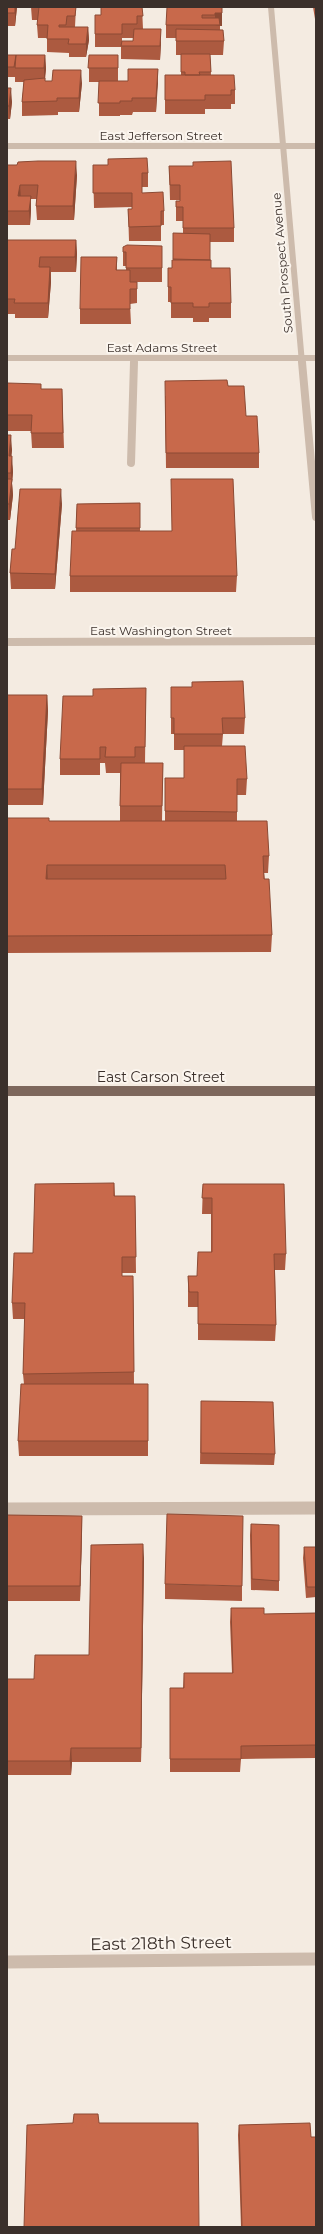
<svg xmlns="http://www.w3.org/2000/svg" width="323" height="2234" font-family="Montserrat,sans-serif">
	<rect width="100%" height="100%" fill="#f4ebe1"/>
	<g fill="none" stroke-linecap="round" stroke-linejoin="round">
		<path stroke="#cdbbac" stroke-width="6" d="M271,7L302,363
			M7,146H316
			M7,358H316
			M134,363V358"/>
		<path stroke="#cdbbac" stroke-width="8" d="M302,362L316,517
			M131,463L134,362
			M7,642L316,641"/>
		<path stroke="#cdbbac" stroke-width="13" d="M7,1509L316,1508
			M7,1962L316,1959"/>
		<path stroke="#7d675c" stroke-width="10" d="M7,1091H316"/>
	</g>
	<path fill="#ac5a40" fill-rule="evenodd" d="M7,7H17L15,26H7Z
		M31,7H76L75,27H88L89,40L86,57H69V53L47,52V38H38L37,25L38,20H32Z
		M142,7L143,29L161,42L160,60L121,59V47H95V34L101,15ZM122,38H133V41H122Z
		M222,7V26H220V30L224,41L223,55H210L211,75L235,90V104H231V109H205V114H165V75H181V55H176V38H166V25Z
		M313,7H316V25Z
		M7,55L16,57L45,55L46,69L45,81L82,83L79,112H58V115L22,116V102L24,82H15V74V77H7Z
		M89,55H118V81H128V69H158L156,112H133L132,115H120V116H99V82H89Z
		M7,88L12,102L10,119H7Z
		M7,165L77,175L74,220H37L36,206L37,199H31V210L30,225H7Z
		M93,165L148,173V187H142V193L164,211V225H161V241H129L128,209H132V207L94,208Z
		M169,166L234,228V242H210V260L211,268L231,303V318H209V322H193V318H171V302H168V268H172L173,260V233H183V221H176V201H180V200H170Z
		M7,240H76L77,254L76,272H51V282L48,318H15V314H7Z
		M162,246V282H137V303L130,304L131,324H80V309L117,257V270H126V266H123V247Z
		M7,383L41,389H62L64,448H32L31,431H7Z
		M228,386L246,416L259,453V468H166L165,396Z
		M7,435L12,450L11,456L13,472L12,483L13,495L10,520H7Z
		M140,503V531L237,576L236,592H70V576L76,531L77,504Z
		M62,504L55,589H11L10,573L15,549Z
		M171,687L245,718L244,734H223L222,746L247,779L246,795H237V821L269,856L268,873H264L272,935L271,952L7,953V818L50,821H120V773H106L105,763H100V775H60V759L93,696L146,688L145,763H136H163L162,821H165V778H184V750H174V734H171Z
		M7,695H47L48,711L43,805H7Z
		M114,1183L115,1196H135L136,1273H122V1276H133L134,1384H148V1456H19L18,1441L24,1384L23,1374L25,1319H13L12,1303L33,1253Z
		M203,1184L286,1254L285,1270H275L276,1325L275,1341L198,1340V1307H188V1276H197L211,1252V1214H202Z
		M201,1401L275,1454L274,1465L200,1464Z
		M7,1515L82,1516V1531L80,1601H7Z
		M251,1524L279,1581V1591L251,1590L250,1535Z
		M304,1547H316V1597L306,1598L303,1558Z
		M144,1558L141,1762H72L71,1775H7V1679H34L89,1655Z
		M165,1584L242,1586V1601L165,1599Z
		M231,1608L264,1614L316,1613V1758L241,1759L240,1772H170V1688H183L184,1673H232L230,1622Z
		M239,2125L311,2137L316,2227H241L238,2135Z"/>
	<path fill="#8c4a34" d="M15,7H17L15,26Z
		M215,13H222V26L215,25Z
		M88,27L89,40L86,57V44Z
		M161,29V42L160,60V46Z
		M45,55L46,69L44,82V68Z
		M158,69V83L156,112V98Z
		M81,70L82,83L79,112V98Z
		M11,88L12,102L10,119L9,106Z
		M76,161L77,175L74,220L73,206Z
		M20,185L21,199L18,196Z
		M31,196V210L30,225L29,211Z
		M76,240L77,254L76,272L75,257Z
		M50,267L51,282L48,318V303Z
		M11,435L12,450L10,472L9,456Z
		M12,456L13,472L12,483L13,495L10,520L9,504L12,484L11,473Z
		M61,489L62,504L55,589V574Z
		M47,695L48,711L43,805L42,789Z
		M47,865L48,882L46,879Z
		M82,1516V1531L80,1601V1586Z
		M143,1544L144,1558L141,1762V1748Z
		M71,1748L72,1762L71,1775L70,1761Z"/>
	<path fill="#c8694b" stroke="#8c4a34" fill-rule="evenodd" d="M7,7H15V13H7Z
		M31,7H76L75,16H67L66,25H59V27H88L86,44H68L69,39H47L48,25H37L39,7Z
		M101,7H142L143,16H137V24H122V34H95V15H101Z
		M167,7H222V13H215V15H202V18H219L220,25H166Z
		M134,29H161L160,46H121L122,41H133Z
		M176,29L223,30L224,41H176Z
		M181,54H210L211,72H199L200,75H185V72H181Z
		M7,55H16L14,67H7Z
		M16,55H45L44,68H15Z
		M89,55H118V68H88Z
		M128,69H158L156,98H132V101H120V103H98L99,81H128Z
		M53,70H81L79,98H57V101L22,102L24,80L45,78V81H52Z
		M165,75H234L235,90H231V95H205V100H165Z
		M7,88H11L9,106H7Z
		M147,158L148,173H142V193L163,192L164,211H161V226L129,227L128,209H132V193H93V165H108V159Z
		M38,161H76L73,206H36L38,185H20L18,196H31L29,211H7V165H17L18,162Z
		M231,161L234,228H183V207H176V201H180V185H170L169,166H193V162Z
		M173,233L210,234V260L173,259Z
		M7,240H76L75,257H40L39,267H50L48,303H14L15,299H7Z
		M127,245L162,246V268H126V252H123V247Z
		M81,257H117L116,270H130V282H137V289H130V309H80Z
		M172,260H211V268H230L231,303H209V307H193V303H171V287H168V268H172Z
		M227,380L228,386H244L246,416H257L259,453H166L165,381Z
		M7,383L41,384V389H62L63,433H31L32,415H7Z
		M7,435H11L9,456H12L11,473H7Z
		M7,479H12L9,504H7Z
		M171,479H233L237,576H70L72,531H172Z
		M20,489H61L55,574L10,573L12,549H15Z
		M140,503V528H76L77,504Z
		M243,681L245,718H222L223,734H174V718H171V687H192V682Z
		M146,688L145,747H135V757H105L106,747H100V759H60L63,696H93V689Z
		M7,695H47L42,789H7Z
		M184,746H245L247,779H237V812L165,811V778H184Z
		M121,763H163L162,806H120Z
		M7,818H49V821H267L269,856H263L264,879H269L272,935L7,936ZM47,865H225L226,879H46Z
		M114,1183V1196H135L136,1257H122V1276H133L134,1372L23,1374L25,1303H12L14,1253H33L35,1184Z
		M203,1184H284L286,1254H274L276,1325L198,1324V1292H189L188,1276H197L198,1252H212V1198H202Z
		M21,1384H148V1441H18Z
		M201,1401L273,1402L275,1454L201,1453Z
		M167,1514L243,1516L242,1586L165,1584Z
		M7,1515L82,1516L80,1586H7Z
		M251,1524L279,1525V1581L252,1579Z
		M143,1544L141,1748H71L70,1761H7V1679H34L35,1655H89L91,1545Z
		M304,1547H316V1587H307Z
		M231,1608H264V1614L316,1613V1745L241,1746V1759H170V1688H184V1673H233Z
		M74,2114H98L99,2123H198L199,2227H24L27,2125L73,2123Z
		M310,2123L311,2137H316V2227H242L239,2125Z"/>
	<g text-anchor="middle" dominant-baseline="central" stroke-width="4" stroke-linejoin="round" paint-order="stroke">
		<g font-size="12" fill="#3b302b" stroke="#fbf5ee">
			<text x="161" y="135">East Jefferson Street</text>
			<text transform="translate(282 263) rotate(-95)">South Prospect Avenue</text>
			<text x="162" y="347">East Adams Street</text>
			<text x="161" y="630">East Washington Street</text>
		</g>
		<g font-size="14" fill="#3b302b" stroke="#fbf5ee">
			<text x="161" y="1077">East Carson Street</text>
		</g>
		<g font-size="17" fill="#3b302b" stroke="#fbf5ee">
			<text transform="translate(161 1943) rotate(-1)">East 218th Street</text>
		</g>
	</g>
	<rect width="323" height="2234" fill="none" stroke="#3b302b" stroke-width="16"/>
</svg>
